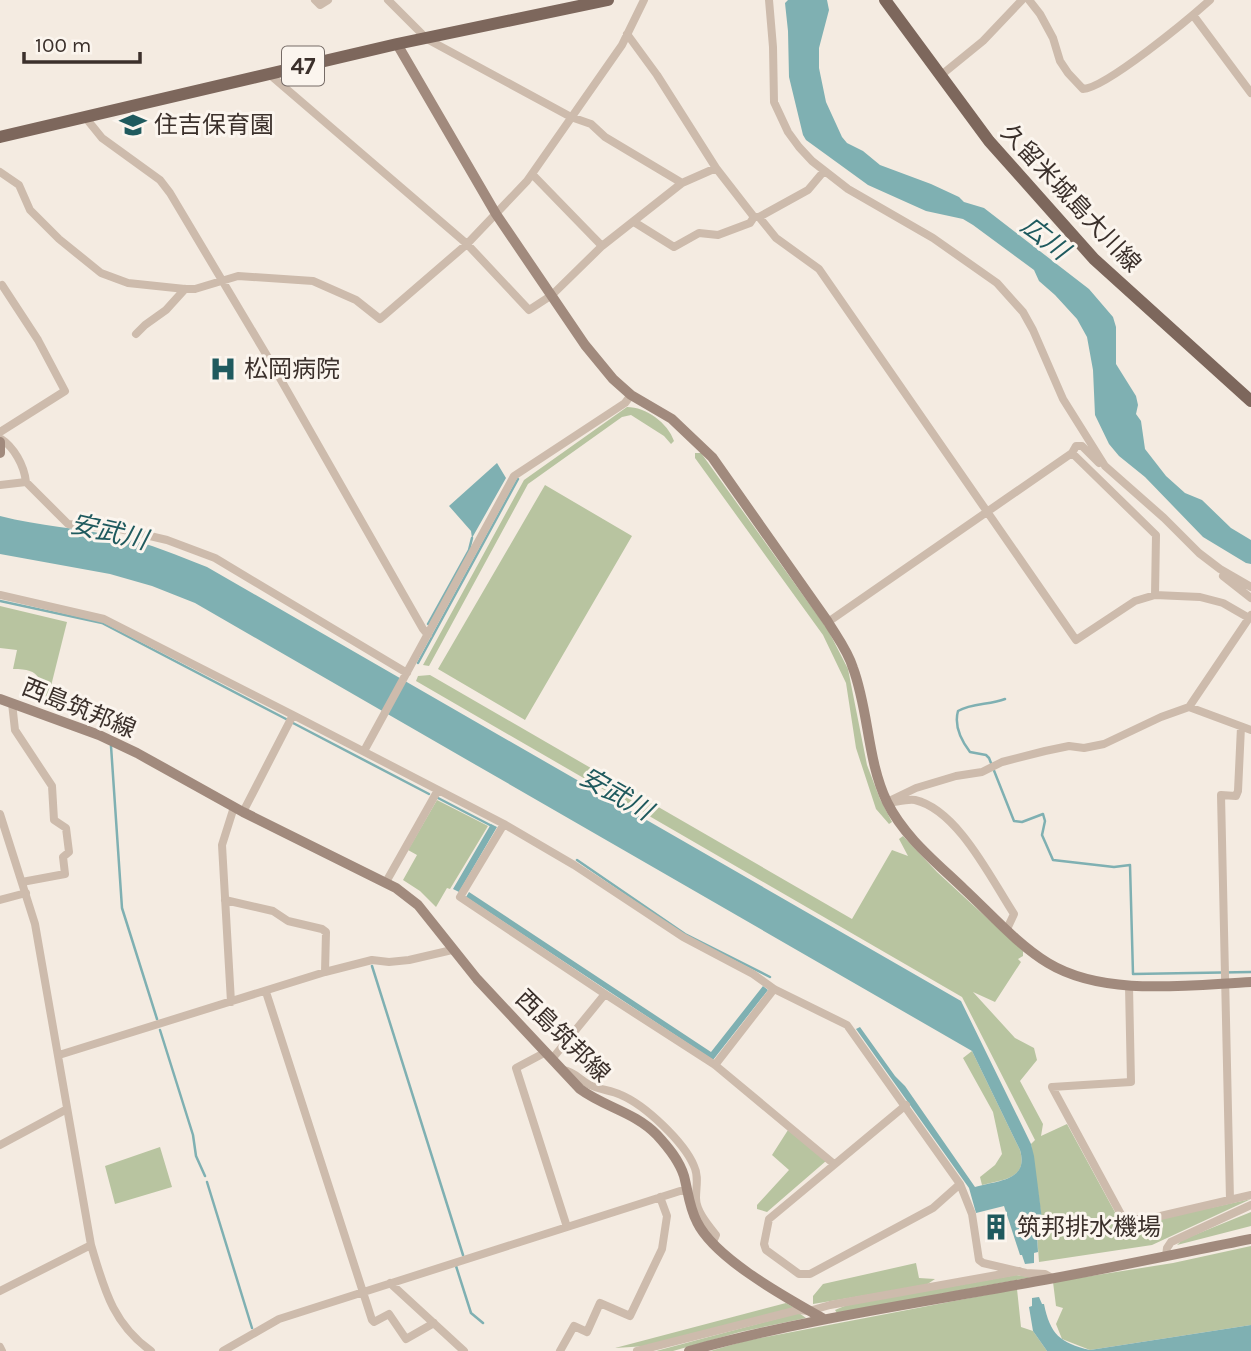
<svg xmlns="http://www.w3.org/2000/svg" width="1251" height="1351" font-family="Karla,'Noto Sans JP',sans-serif">
	<rect width="100%" height="100%" fill="#f4ebe1"/>
	<path fill="#b8c4a0" d="M627,407C646,407 668,423 674,441L671,444L664,436L631,415L622,417L528,484L429,666L423,665L524,480Z
		M695,453H701L828,630L848,669L867,765L880,799L892,822L889,824L876,809L856,748L846,683L823,635L695,458Z
		M545,485L632,536L525,720L438,669Z
		M0,606L67,622L46,706L42,704C41,679 42,669 13,669L17,650L0,648Z
		M430,675L852,919L892,850L908,856L899,839L903,836L937,872L1023,951V956L1018,959L1021,962L995,1002L973,992L1015,1038L1034,1048L1037,1060L1020,1081L1043,1124L1041,1136L1067,1124L1123,1227L1251,1199L1152,1245L1039,1262L1037,1234L1043,1227L1031,1144L1035,1140L962,997L416,681L418,676Z
		M437,800L488,826L450,889L447,888L436,907L420,891L403,880L417,855L408,850Z
		M972,1051L1020,1150C1028,1179 1004,1179 982,1185L980,1177L995,1165L1002,1154L993,1112L963,1058Z
		M788,1130L826,1161L767,1212L757,1209V1205L789,1170L772,1155Z
		M160,1147L172,1187L115,1204L105,1166Z
		M1251,1212V1226L1177,1245L1182,1240Z
		M1251,1246V1325L1090,1350L1062,1339L1056,1324L1063,1308L1056,1306L1053,1282L1173,1263Z
		M916,1263L919,1278L935,1279L926,1285L813,1304V1296L823,1284Z
		M1016,1275L1033,1277L837,1313L835,1310L847,1305Z
		M1017,1289L1021,1327L1033,1331L1047,1351H710L745,1341Z
		M786,1303L795,1308L647,1346L615,1348Z
		M799,1313L806,1318L740,1332L673,1351H656Z"/>
	<path fill="#7fb0b2" d="M788,0H827L829,10L819,48V68L826,102L842,137L847,143L863,151L880,165L931,184L959,197L964,202L984,208L1089,289L1113,317L1116,327V364L1136,396L1138,405L1136,414L1141,421L1145,449L1166,476L1185,493L1202,500L1231,528L1251,540V564L1246,563L1203,537L1145,477L1119,456L1109,444L1095,415L1093,370L1087,337L1077,319L1055,295L1039,281L1034,270L973,225L963,219L926,211L868,185L806,140L803,135L789,77L788,31L785,3Z
		M497,463L506,478L472,538L471,531L449,506Z
		M0,516C39,526 80,528 119,537C150,543 178,556 207,567L961,1001L1031,1144L1034,1156L1043,1227L1037,1234L1038,1252L1034,1253V1263L1025,1264L1022,1255H1020L1004,1206L976,1213L969,1188L856,1029L860,1027L895,1076L905,1086L975,1187C998,1180 1029,1181 1020,1150L972,1051L195,603L152,586L110,574L0,554Z
		M491,824L497,827L459,892L453,889Z
		M469,892L711,1052L763,986L768,990L713,1060L466,897Z
		M1039,1297L1042,1304H1044C1050,1334 1060,1343 1090,1350L1251,1325V1351H1047L1033,1331L1029,1307L1032,1306V1298Z"/>
	<g fill="none" stroke-linecap="round" stroke-linejoin="round">
		<path stroke="#7fb0b2" stroke-width="2.5" d="M0,601L102,623L286,719
			M428,624L469,550L472,538
			M418,663L518,479
			M1005,699C990,705 972,703 958,711C954,725 961,740 970,752L986,755L989,758L1014,821L1022,822L1043,814L1045,821L1042,835L1053,860L1114,867L1130,865L1133,974L1251,972
			M293,723L429,794
			M111,746L122,908L157,1019
			M438,798L490,825
			M577,860L685,934L770,977
			M372,966L463,1255
			M160,1030L193,1135L196,1156L205,1176
			M207,1182L252,1328
			M456,1266L471,1313L483,1323"/>
		<path stroke="#cdbbac" stroke-width="8" d="M315,0L320,5L328,0
			M388,0L427,39L571,117L591,124L605,137L682,183L716,168L754,217H759L808,190L824,171
			M769,0L773,47L774,102L788,132L799,147L812,161L848,189L933,238L997,283L1023,312L1033,330L1063,399L1105,466L1164,518L1199,553L1220,569L1251,587
			M1029,0L1040,14L1053,38L1060,61L1068,73L1083,89C1106,88 1190,18 1210,0
			M1193,15L1251,93
			M627,34L657,75L716,168
			M269,74L467,244L529,310L552,295L602,246L682,183
			M940,76L983,41L1022,0
			M85,117L102,138L160,180L170,193L269,359L423,629L428,635
			M0,172L19,185L30,210L59,239L101,273L128,283L185,289H195L238,276L313,281L356,300L380,319L467,244L527,181L622,45L644,0
			M532,174L602,246
			M759,217L776,238L819,269L1076,640L1135,601L1155,595L1200,597L1223,603L1249,618
			M634,222L674,247L699,233L718,235L750,223L754,217
			M136,334L145,325L166,310L185,289
			M0,432L65,391L38,340L2,285
			M0,438C14,447 24,465 26,482
			M1072,453L1156,535L1155,595
			M0,485L26,482L68,524L120,529L167,540L215,558L407,673
			M1223,576L1251,598
			M0,595L104,619L293,715L504,824L574,865L683,937L753,974L774,989L847,1025L960,1184L933,1208L810,1274H799L766,1250L764,1244L769,1219L906,1105
			M828,622L1072,453L1076,446H1082L1099,463
			M12,703L15,730L52,786L54,820L66,828L69,852L63,857L65,874L22,882
			M1189,707L1251,615
			M364,751L514,476L625,403L631,395
			M887,802L916,788L956,776L982,772L1002,762L1045,751L1069,746L1084,748L1104,744L1161,717L1189,707L1251,730
			M894,802C900,801 909,799 915,800C958,810 991,879 1014,914L1007,929
			M243,812L293,715
			M0,814L35,924L91,1245C104,1288 112,1323 151,1351
			M504,824L460,897L605,994
			M386,882L438,790
			M0,900L26,893
			M225,900L273,911L288,921L322,929L326,932L325,972
			M1129,986L1131,1082L1052,1087L1124,1220L1152,1218L1251,1195
			M266,992L372,1320L374,1322L389,1314L406,1339L434,1323
			M231,1002L222,845L234,807
			M546,1052L516,1068L567,1227
			M59,1055L325,972L372,960L389,962L409,960L452,950
			M552,1059L605,994L715,1065L834,1164
			M715,1065L774,989
			M563,1070C575,1072 580,1080 590,1085C600,1090 611,1090 621,1095C645,1105 684,1142 694,1166C699,1176 696,1187 696,1198C696,1211 708,1225 716,1235L713,1242
			M0,1145L67,1109
			M960,1184L972,1214L979,1260L983,1263L1026,1273L1045,1274L1052,1278
			M1230,1200L1221,795L1236,796L1238,791L1241,727
			M1166,1256L1167,1248L1171,1242L1251,1205
			M390,1283L464,1351
			M0,1291L91,1245
			M0,1347L2,1351
			M223,1351L279,1319L680,1191H686
			M560,1351L574,1326L587,1332L600,1303L630,1316L662,1249L667,1216L660,1197
			M637,1351L798,1310L809,1311L830,1305L1019,1271"/>
		<path stroke="#a18a7d" stroke-width="10" d="M397,44L496,214L585,345L613,379L631,395L672,419L712,457L828,622C837,637 848,651 853,668C869,711 867,760 887,802C904,837 937,863 964,889C991,914 1017,944 1048,963C1104,997 1188,985 1251,982
			M0,442V453
			M0,699L99,735L137,753L243,812L396,888L418,905L477,979L580,1089C604,1107 635,1112 657,1135C668,1147 679,1160 684,1176C688,1191 689,1207 697,1222C715,1259 787,1298 824,1319
			M689,1351C800,1320 914,1304 1027,1283C1102,1270 1176,1254 1251,1239"/>
		<path stroke="#7d675c" stroke-width="12" d="M885,0L989,141L1094,259L1251,401
			M0,137L397,44L608,0"/>
	</g>
	<defs>
		<g id="school-bare" transform="scale(2.1)"><path d="M0-5L7-2L0 1L-7-2ZM-4 1L0 2.5L4 1V4Q0 6-4 4Z" fill="#1f5a5e" stroke="#fbf5ee" stroke-width="2.5" paint-order="stroke"/></g>
		<g id="hospital-bare" transform="scale(2.1)"><path d="M-5-5h3v3.5h4V-5h3V5h-3V1.5h-4V5h-3Z" fill="#1f5a5e" stroke="#fbf5ee" stroke-width="2.5" paint-order="stroke"/></g>
		<g id="building-bare" transform="scale(2.1)"><path d="M-4-6H4V6H1V3H-1V6H-4ZM-2.5-4.3h1.7v1.8h-1.7ZM.8-4.3h1.7v1.8H.8ZM-2.5-1h1.7V.8h-1.7ZM.8-1h1.7V.8H.8Z" fill="#1f5a5e" stroke="#fbf5ee" stroke-width="2.5" paint-order="stroke"/></g>
	</defs>
	<g fill-rule="evenodd">
		<use href="#school-bare" x="133" y="125"/>
		<use href="#hospital-bare" x="223" y="369"/>
		<use href="#building-bare" x="996" y="1227"/>
	</g>
	<g text-anchor="middle" dominant-baseline="central" stroke-width="6" stroke-linejoin="round" paint-order="stroke">
		<rect fill="#fbf5ee" stroke="#756b66" stroke-width="2" x="282" y="46.5" width="42" height="39" rx="5"/>
		<g font-size="23" font-weight="bold" fill="#3b302b">
			<text x="303" y="66">47</text>
		</g>
		<g font-size="24" fill="#3b302b" stroke="#fbf5ee" text-anchor="start">
			<text x="154" y="125">住吉保育園</text>
			<text x="244" y="369">松岡病院</text>
			<text x="1017" y="1227">筑邦排水機場</text>
		</g>
		<g font-size="24" fill="#3b302b" stroke="#fbf5ee">
			<text transform="translate(1071 198) rotate(47)">久留米城島大川線</text>
			<text transform="translate(79 708) rotate(22)">西島筑邦線</text>
			<text transform="translate(563 1036) rotate(44)">西島筑邦線</text>
		</g>
		<g font-size="26" font-style="italic" fill="#1f5a5e" stroke="#fbf5ee">
			<text transform="translate(1045 238) rotate(38)">広川</text>
			<text transform="translate(109 532) rotate(13)">安武川</text>
			<text transform="translate(616 794) rotate(30)">安武川</text>
		</g>
	</g>
	<path d="M24 52v10h116v-10" fill="none" stroke="#3b302b" stroke-width="3.5"/>
	<text x="35" y="52" font-size="21" fill="#3b302b" stroke="#fbf5ee" stroke-width="5" paint-order="stroke">100 m</text>
</svg>
